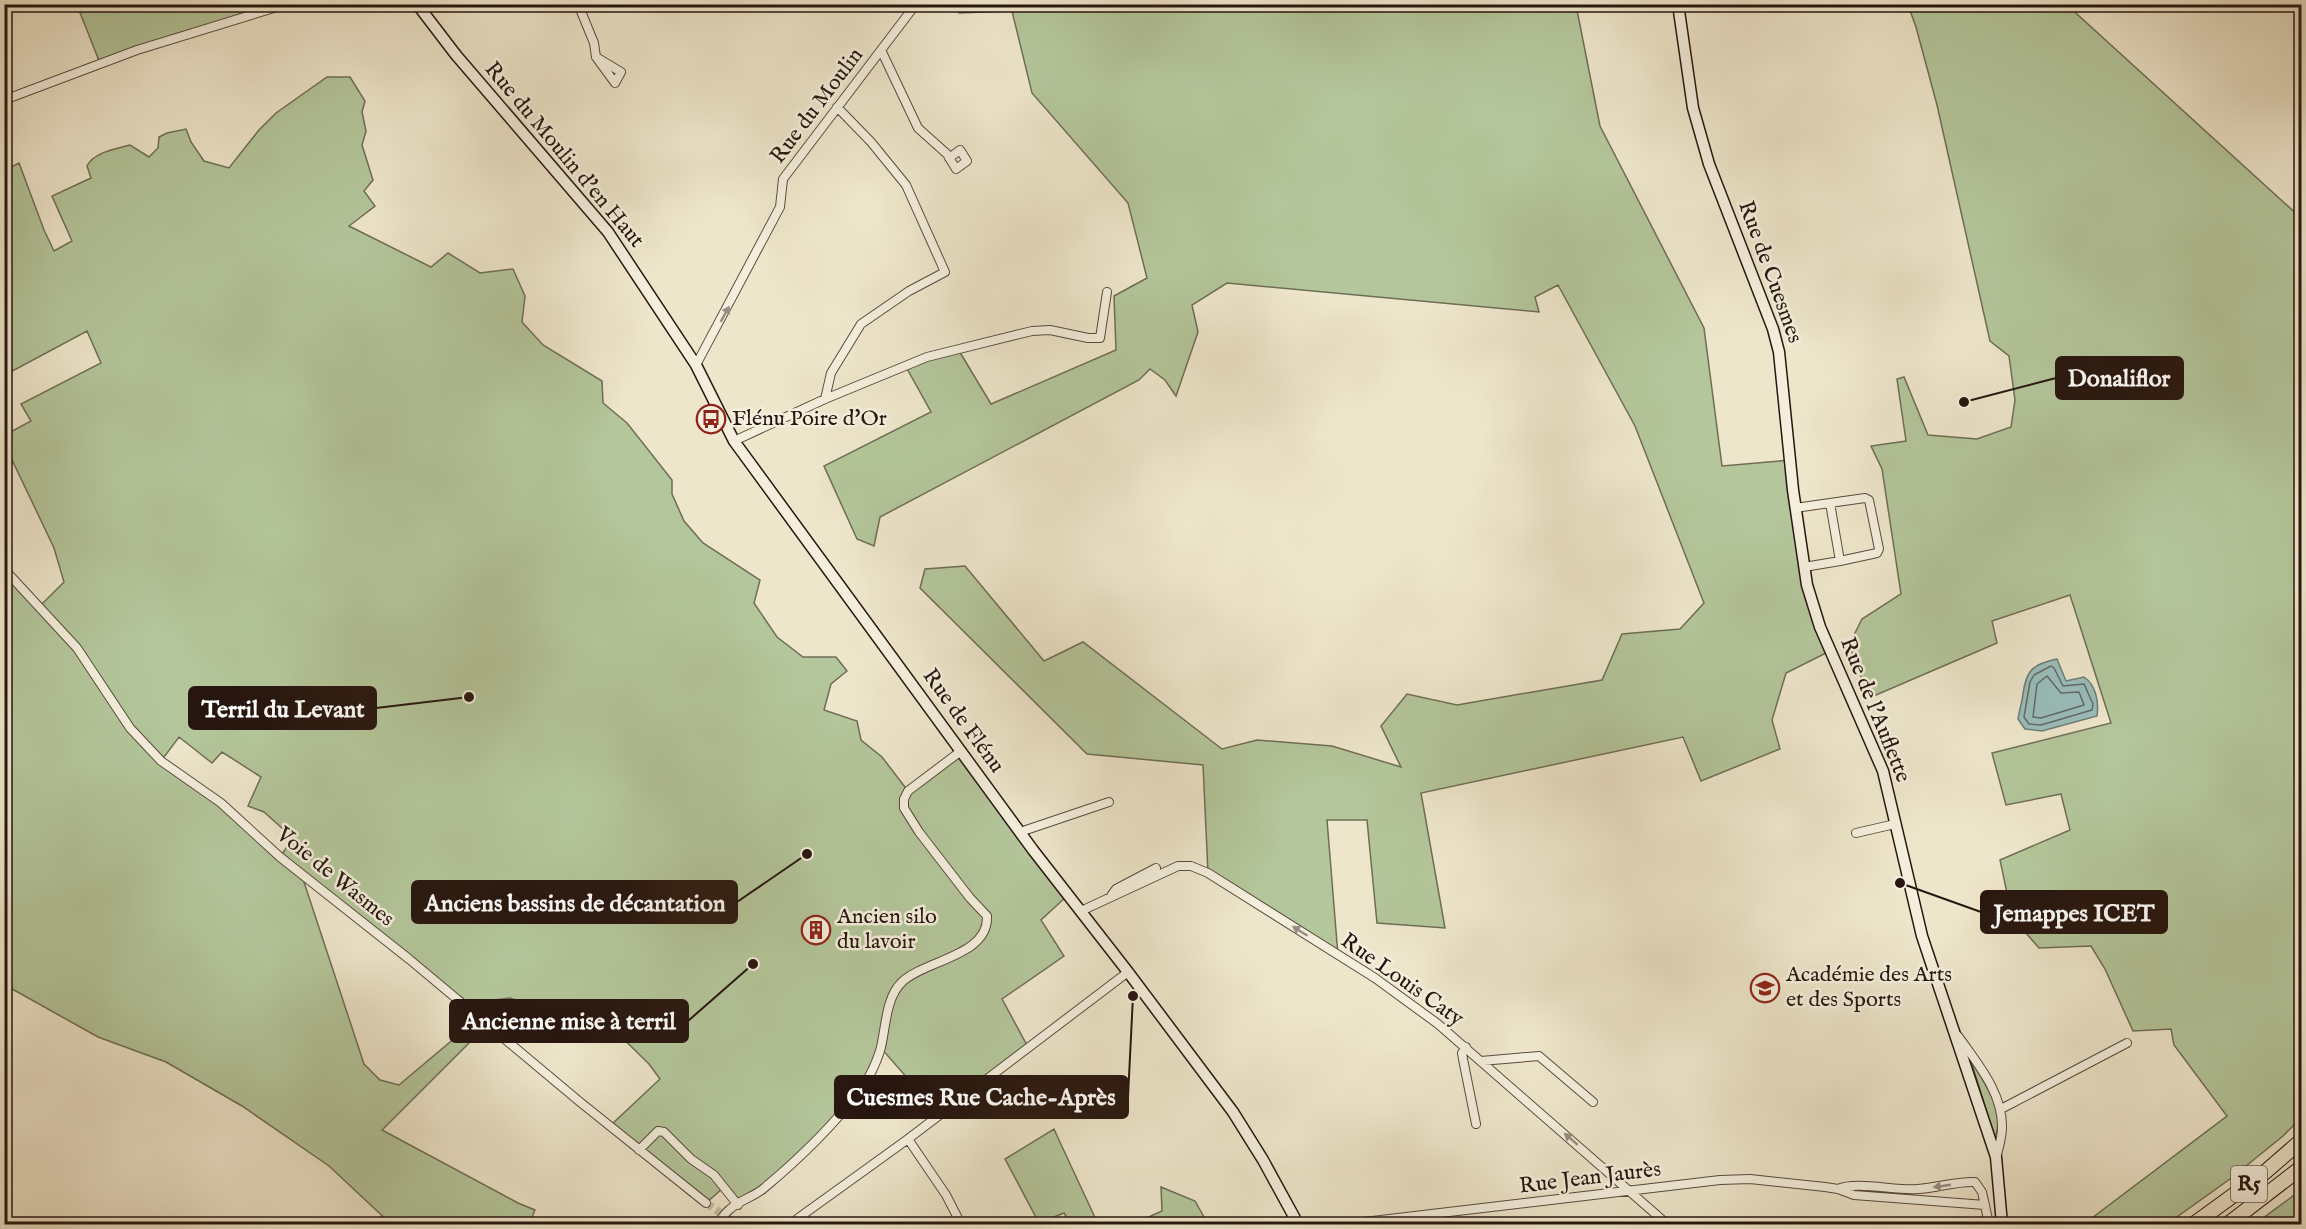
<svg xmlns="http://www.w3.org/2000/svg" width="2306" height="1229" font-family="'IM FELL English',serif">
	<rect width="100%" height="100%" fill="#eee6cb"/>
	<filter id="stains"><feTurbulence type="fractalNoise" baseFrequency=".00333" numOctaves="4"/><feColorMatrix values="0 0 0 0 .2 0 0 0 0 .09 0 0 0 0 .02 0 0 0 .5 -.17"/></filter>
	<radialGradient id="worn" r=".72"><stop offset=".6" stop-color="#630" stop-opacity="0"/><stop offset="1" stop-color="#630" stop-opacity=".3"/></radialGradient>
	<path fill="#b4c69b" stroke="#6e6e55" stroke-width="1.5" fill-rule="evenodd" d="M77,5H290L100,63Z
		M959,5H1576L1600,126L1704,328L1722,466L1790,460L1807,585L1830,651L1786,673L1772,720L1780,749L1701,781L1683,737L1421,793L1445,928L1377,923L1367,820H1327L1338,955L1208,873L1203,765L1087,754L920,588L925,569L965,566L1044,661L1083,642L1222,749L1257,740L1332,746L1401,767L1381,726L1407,694L1457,705L1602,680L1622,634L1680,629L1704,603L1635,426L1558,285L1535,297L1539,312L1227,283L1192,305L1198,332L1176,396L1165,380L1150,369L1139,380L880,517L874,546L857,539L824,466L931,412L905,365L958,349L991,404L1116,350L1114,296L1147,278L1128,203L1032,93L1012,11L959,13Z
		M1908,5H2067L2301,218V1118L2283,1136L2230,1179L2167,1224H2084L2227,1116L2174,1045L2171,1029L2133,1031L2105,969L2091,946L2039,948L2012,917L2000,860L2070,830L2061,794L2006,805L1992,753L2111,723L2070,595L1992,621L1997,643L1869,698L1849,645L1862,619L1901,594L1882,469L1871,446L1906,441L1897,379L1904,377L1928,435L1977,439L2011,427L2015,400L2009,356L1990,341L1937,105L1916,27Z
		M327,77H350L365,101L362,112L366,131L362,145L373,180L364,191L375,206L349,226L431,267L448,253L480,273L513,269L525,296L522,322L543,345L602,381L603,403L627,423L672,480V494L684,521L703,543L760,580L754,603L777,637L803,657H836L847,671L831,684L824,710L857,721L861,740L882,757L908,791L961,751L1066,897L1041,920L1064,956L1002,999L1028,1047L938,1113L881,1048L864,1086L802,1154L738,1205L723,1188L706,1203L610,1126L660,1079L649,1064L598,1014L576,1007L532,1005L510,998L469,1003L409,959L302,876L364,1064L380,1080L399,1085L481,1016L489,1023L382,1130L518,1203L535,1210L529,1224H391L329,1166L242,1106L166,1062L98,1037L5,985L4,565L39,607L64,582L54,548L5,445L9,443L7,434L31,421L21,404L101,363L87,331L5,375V170L19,163L44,230L54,251L72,241L52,196L91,178L87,166C94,152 116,149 130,145L149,157L158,148L159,137L167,133L186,129L191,142L204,161L229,168L259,130L276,113ZM179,737L212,763L222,752L261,777L248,806L264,812L293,838L280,857L221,803L161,761Z
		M1971,1061C1985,1084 2006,1111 1995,1138Z
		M1054,1129L1058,1138L1098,1224H1071L1064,1213L1039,1223L1005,1159Z
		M1161,1187L1195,1201L1208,1224H1133L1162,1211Z
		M2301,1190V1224H2255Z"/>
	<path fill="#9abebc" stroke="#6c7b77" stroke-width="1.5" d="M2057,659L2066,681L2084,677C2096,685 2099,702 2097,716L2042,731L2025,729L2018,719C2019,711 2022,703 2023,694C2026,670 2033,664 2057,659Z"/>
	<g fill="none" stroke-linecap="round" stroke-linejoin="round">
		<path stroke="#606a66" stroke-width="1.5" d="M2051,666L2054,668L2063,686L2084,684L2093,704L2092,710L2041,725L2029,724L2024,717L2030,682L2034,675Z
			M2047,676L2061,693L2079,692L2084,705L2041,718L2033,717L2037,684Z"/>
		<path stroke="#c6bca5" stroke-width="8" stroke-dasharray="8 4" stroke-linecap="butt" d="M706,1203L736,1224"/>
		<g stroke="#594a3e" stroke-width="10">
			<path id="street" d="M578,4L594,43L596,57L615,83L621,72L596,57
				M881,50L918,128L947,154L956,169L967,161L960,150L949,158
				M4,100L137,50L287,4
				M696,365L780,207L783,179L916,4
				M825,399L831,373L861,324L909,291L945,272L906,185L871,142L837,107
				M734,441L825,399L927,357L1032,331L1050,330L1088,338H1100L1107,292
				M1795,508L1865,498L1869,500L1879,549L1877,553L1840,561
				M1804,567L1840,561L1830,503
				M4,569L77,648L130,728L161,761L221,803L280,857L409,959L580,1102L706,1203
				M1020,832L1109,802
				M1856,833L1895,824
				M1111,896L1116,889L1156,868
				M1081,911L1178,866H1191L1208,873L1375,978L1438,1024L1667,1224
				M1958,1036C1977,1063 2003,1093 2002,1128C2002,1137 1999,1146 1997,1155
				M1466,1047L1462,1053L1463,1059L1476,1124
				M1481,1061L1539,1056L1593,1102
				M2001,1109L2127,1043
				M908,1139L946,1195L961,1224
				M639,1150L658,1131L664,1132L691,1159L714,1175L738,1205
				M1838,1189C1856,1181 1896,1191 1918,1189C1937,1188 1956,1181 1975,1182L1982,1192L1989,1224
				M717,1224C721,1220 724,1214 729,1210C738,1201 753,1197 763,1189C799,1159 834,1125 862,1088C869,1078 876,1063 880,1051C886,1030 885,998 902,982C925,960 989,956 987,916L970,898L919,832L904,808V799L908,791L961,751
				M794,1224L797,1219L908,1139L1128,972
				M1347,1224L1720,1180L1750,1179L1825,1187L1838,1189L1854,1195L1985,1205"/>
		</g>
		<g stroke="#27160f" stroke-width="13">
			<path id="secondary" d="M417,4L456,55L608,232L696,365L734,441L1033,850L1128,972L1233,1112L1263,1160L1298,1224
				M1678,4L1693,108L1709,164L1773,329L1779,352L1793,490L1807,585L1820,627L1883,771L1922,936L1996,1157L2002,1224"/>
		</g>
		<g stroke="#27160f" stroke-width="16">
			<path id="highway" d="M2194,1224L2264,1173L2302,1140
				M2228,1224L2302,1167"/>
		</g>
		<use href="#street" stroke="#f4efdd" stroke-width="8"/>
		<use href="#secondary" stroke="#f4efdd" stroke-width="10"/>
		<use href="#highway" stroke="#eee6cb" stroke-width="14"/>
	</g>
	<defs><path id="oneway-solid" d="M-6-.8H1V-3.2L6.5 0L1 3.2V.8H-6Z" transform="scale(1.5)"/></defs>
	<g fill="#988d80">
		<use href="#oneway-solid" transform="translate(725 314) rotate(-61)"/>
		<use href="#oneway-solid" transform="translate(1300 931) rotate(-148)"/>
		<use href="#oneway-solid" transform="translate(1571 1139) rotate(-139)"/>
		<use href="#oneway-solid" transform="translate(1942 1186) rotate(172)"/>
	</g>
	<defs>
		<g id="bus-ring" transform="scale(1.5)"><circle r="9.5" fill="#f4efdd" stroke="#8f2418" stroke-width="1.5"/><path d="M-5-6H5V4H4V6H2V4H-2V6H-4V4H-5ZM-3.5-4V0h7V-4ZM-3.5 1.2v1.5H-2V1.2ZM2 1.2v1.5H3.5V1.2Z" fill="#8f2418"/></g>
		<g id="building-ring" transform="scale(1.5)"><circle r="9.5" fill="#f4efdd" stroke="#8f2418" stroke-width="1.5"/><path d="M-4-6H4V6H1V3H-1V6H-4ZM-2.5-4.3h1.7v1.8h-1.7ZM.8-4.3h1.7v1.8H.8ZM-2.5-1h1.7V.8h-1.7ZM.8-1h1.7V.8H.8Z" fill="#8f2418"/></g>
		<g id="university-ring" transform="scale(1.5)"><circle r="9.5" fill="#f4efdd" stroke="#8f2418" stroke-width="1.5"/><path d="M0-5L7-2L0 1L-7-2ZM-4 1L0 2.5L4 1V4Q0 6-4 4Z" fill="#8f2418"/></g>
	</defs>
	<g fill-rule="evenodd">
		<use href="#bus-ring" x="711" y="419"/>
		<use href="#building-ring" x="816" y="930"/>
		<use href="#university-ring" x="1765" y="988"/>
	</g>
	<g text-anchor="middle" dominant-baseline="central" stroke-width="5" stroke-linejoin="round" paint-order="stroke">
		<rect fill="#f4efdd" stroke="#64574d" stroke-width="1.5" x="2231" y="1166" width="36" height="36" rx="4.5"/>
		<g font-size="21" font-weight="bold" fill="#27160f">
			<text x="2249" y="1184">R5</text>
		</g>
		<g font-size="22" fill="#27160f" stroke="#f4efdd">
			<text transform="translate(817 106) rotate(-53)">Rue du Moulin</text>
			<text transform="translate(564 155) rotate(50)">Rue du Moulin d'en Haut</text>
			<text transform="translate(1770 272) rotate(70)">Rue de Cuesmes</text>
			<text transform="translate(1875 710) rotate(68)">Rue de l'Auflette</text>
			<text transform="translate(963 721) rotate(54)">Rue de Flénu</text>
			<text transform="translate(335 877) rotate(39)">Voie de Wasmes</text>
			<text transform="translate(1402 980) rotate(35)">Rue Louis Caty</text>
			<text transform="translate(1590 1178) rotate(-7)">Rue Jean Jaurès</text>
		</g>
		<g font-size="22" fill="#27160f" stroke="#f4efdd" text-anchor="start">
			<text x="732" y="419">Flénu Poire d'Or</text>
			<text x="837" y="917">Ancien silo<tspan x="837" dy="25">du lavoir</tspan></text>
			<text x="1786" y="975">Académie des Arts<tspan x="1786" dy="25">et des Sports</tspan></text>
		</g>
	</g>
	<path fill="none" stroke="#27160f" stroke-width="2" d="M1964 402L2056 378M469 697L376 708M807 854L737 902M1900 883L1981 912M753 964L688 1021M1133 996L1128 1097"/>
	<g fill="#27160f" stroke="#f4efdd" stroke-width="2">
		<circle cx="1964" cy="402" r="6"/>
		<circle cx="469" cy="697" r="6"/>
		<circle cx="807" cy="854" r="6"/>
		<circle cx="1900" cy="883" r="6"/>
		<circle cx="753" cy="964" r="6"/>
		<circle cx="1133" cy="996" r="6"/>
	</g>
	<g fill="#27160f" stroke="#27160f" stroke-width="2">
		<rect x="2056" y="357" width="127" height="42" rx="6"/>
		<rect x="189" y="687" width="187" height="42" rx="6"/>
		<rect x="412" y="881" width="325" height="42" rx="6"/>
		<rect x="1981" y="891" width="186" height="42" rx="6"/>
		<rect x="450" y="1000" width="238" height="42" rx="6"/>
		<rect x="835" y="1076" width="293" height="42" rx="6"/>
	</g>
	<g font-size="24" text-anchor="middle" font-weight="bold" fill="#fff">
		<text x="2119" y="386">Donaliflor</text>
		<text x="283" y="717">Terril du Levant</text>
		<text x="575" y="911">Anciens bassins de décantation</text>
		<text x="2074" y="921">Jemappes ICET</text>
		<text x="569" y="1029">Ancienne mise à terril</text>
		<text x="981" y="1105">Cuesmes Rue Cache-Après</text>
	</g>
	<rect width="2306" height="1229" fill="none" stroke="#eee6cb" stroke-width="24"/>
	<rect x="6" y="6" width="2294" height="1217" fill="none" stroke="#27160f" stroke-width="3"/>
	<rect x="12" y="12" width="2282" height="1205" fill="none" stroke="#27160f" stroke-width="1.5"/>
	<rect width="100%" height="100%" filter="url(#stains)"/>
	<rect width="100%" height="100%" fill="url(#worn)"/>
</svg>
